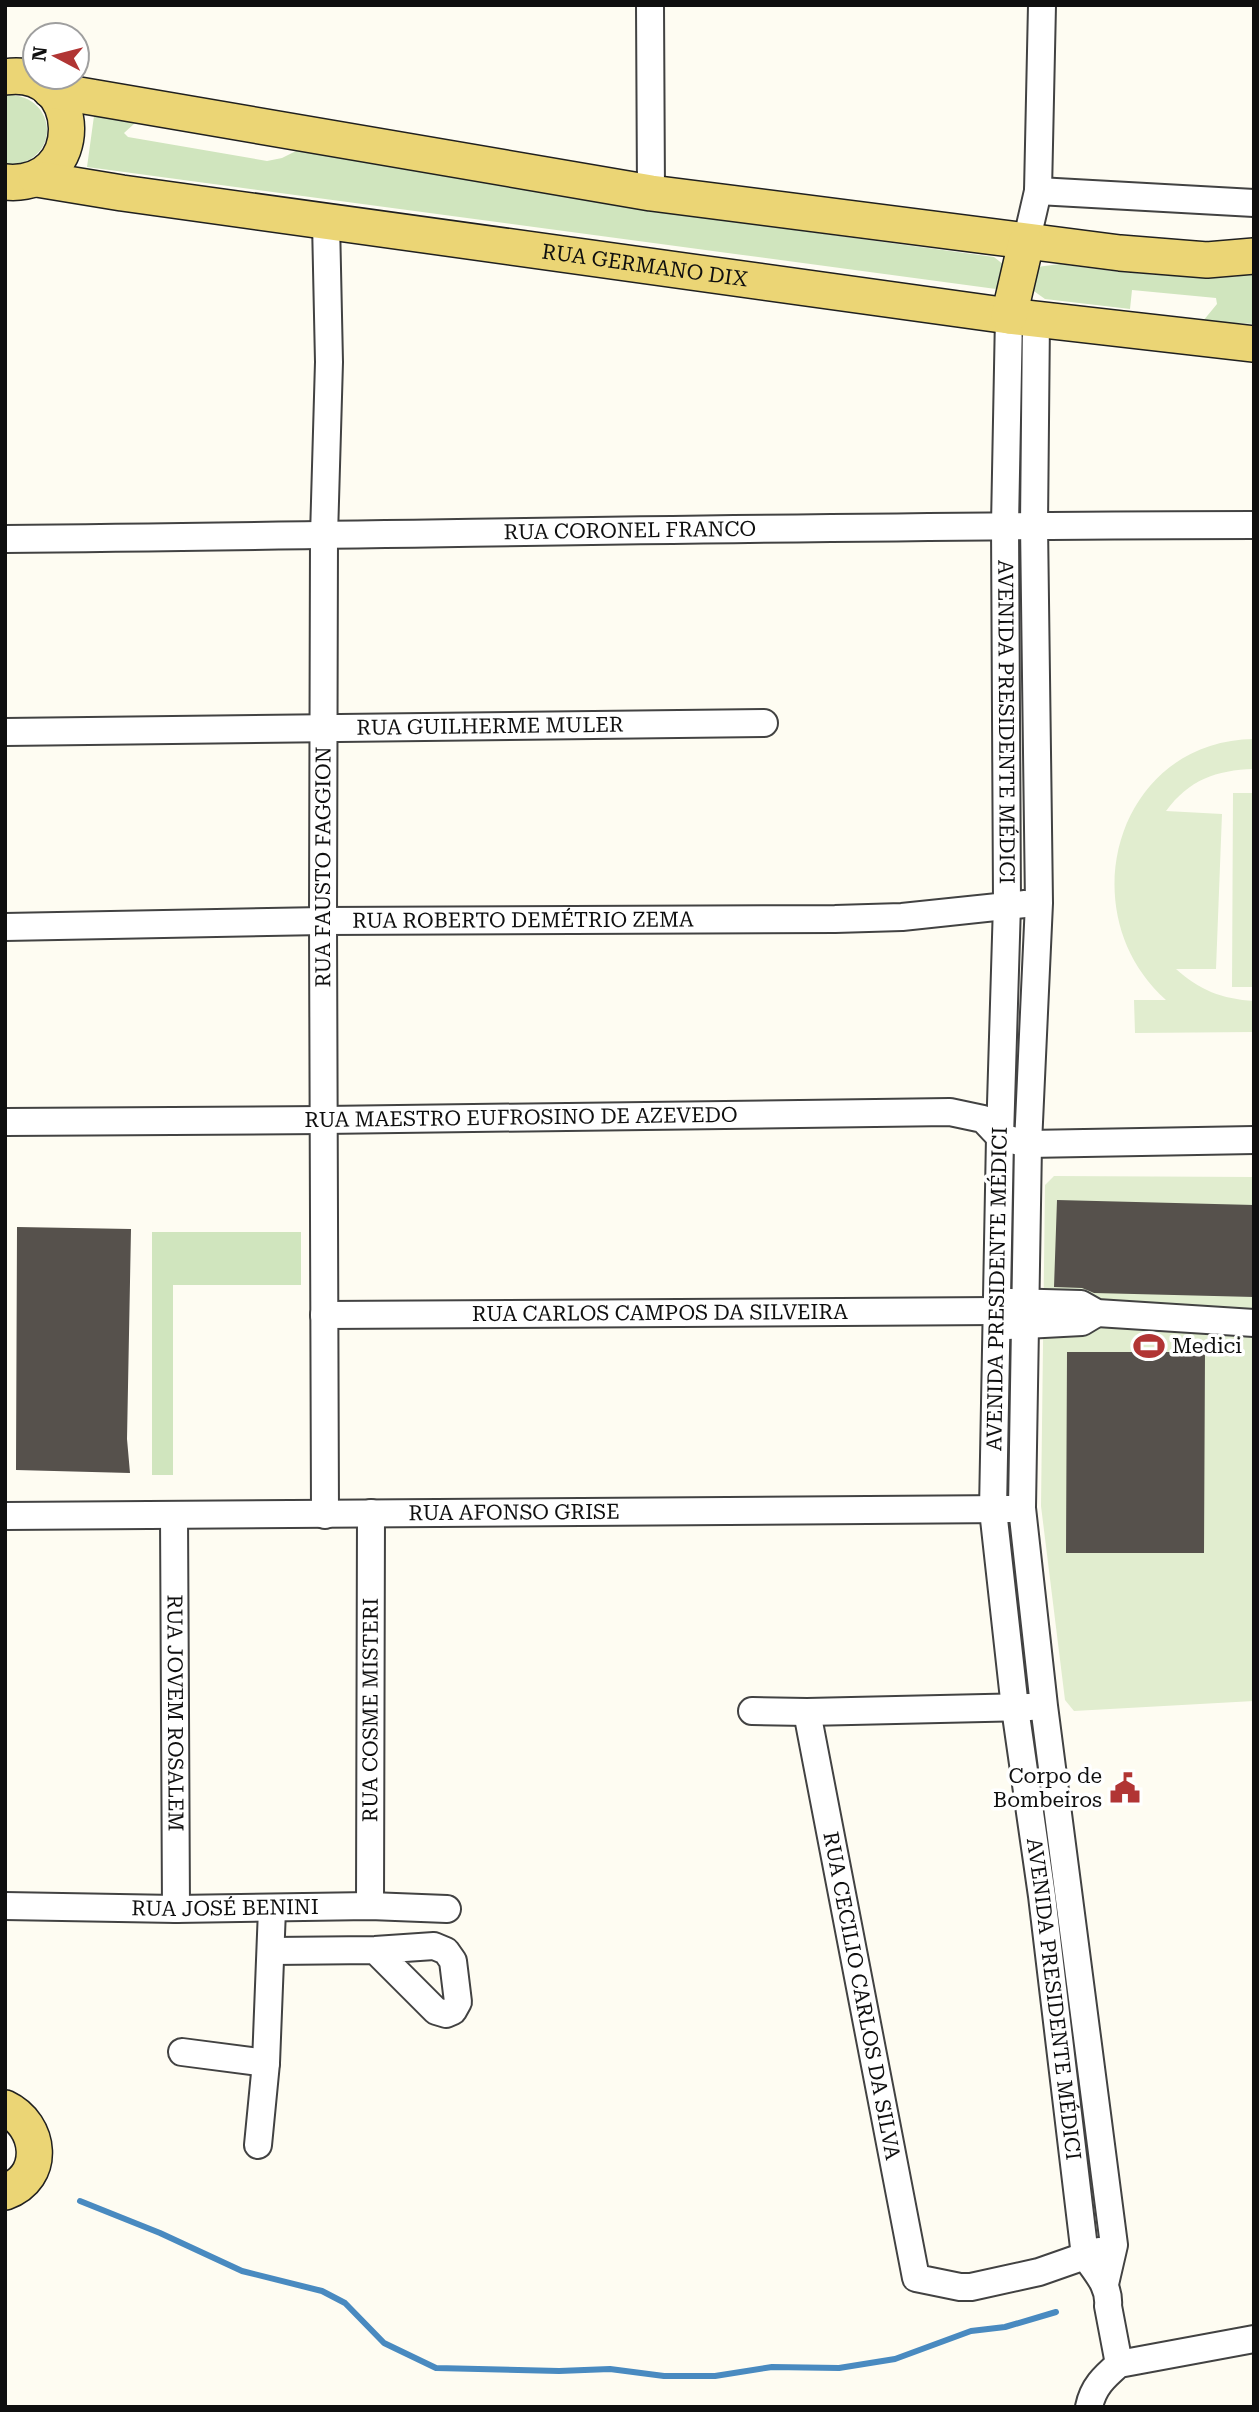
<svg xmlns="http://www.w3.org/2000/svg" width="1259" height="2412" font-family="'Roboto Serif',serif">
	<rect width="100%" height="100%" fill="#fefcf2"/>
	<path fill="#d0e5be" d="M5,95C57,92 65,163 5,166Z
		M94,116L133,120L135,123L124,133L128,137L267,161L282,158L298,150L737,222L994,257L1004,265V284L996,289L87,167Z
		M1060,264C1101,270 1142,275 1184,276C1206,278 1232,279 1254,273V324L1203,321L1217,304L1216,298L1132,290L1130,309L1045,299L1031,289L1037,267Z
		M152,1232H301V1285H173V1475H152Z"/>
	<path fill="#e1edcf" d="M1254,739V769C1216,770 1189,780 1166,811L1222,814L1216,969H1176C1199,990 1222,999 1254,1001V1032L1135,1033L1134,1000H1166C1069,914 1115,741 1254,739Z
		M1233,793H1254V987H1232Z
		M1054,1176L1254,1177V1701L1074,1711L1065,1700L1041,1506L1045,1185Z"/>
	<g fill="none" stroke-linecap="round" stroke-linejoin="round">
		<path stroke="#498ac0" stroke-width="6" d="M80,2201L160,2233L242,2271L322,2291L345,2303L384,2343L436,2368L559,2371L610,2369L664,2376H715L772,2367L839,2368L895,2359L971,2331L1005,2327L1056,2312"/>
	</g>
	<path fill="#56514c" d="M1057,1200L1254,1205V1297L1094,1293L1082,1288L1054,1287Z
		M17,1227L131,1229L127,1439L130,1473L16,1470Z
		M1067,1352H1205L1204,1553H1066Z"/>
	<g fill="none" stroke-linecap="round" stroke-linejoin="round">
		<g stroke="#424242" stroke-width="30">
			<g id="minor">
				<path d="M650,5L651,193"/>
				<path d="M1038,191L1254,203"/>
				<path d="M1026,243L1038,191L1042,5"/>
				<path id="s1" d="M1009,316L1005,525L1007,904L1000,1137L993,1510L1015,1708L1042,1896L1085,2256C1096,2272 1110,2286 1108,2306L1119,2364"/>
				<path d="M1036,319L1034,525L1039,903L1028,1144L1022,1508L1044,1706L1114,2245L1105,2284"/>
				<path id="s2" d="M5,539C421,535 838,525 1254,525"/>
				<path id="s3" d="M5,732L764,723"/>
				<path id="s4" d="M5,927L323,921L835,919L902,917L1025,904"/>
				<path id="s5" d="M5,1122L324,1120L950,1112L983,1119L1000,1137L1028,1144L1254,1140"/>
				<path d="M1010,1302L1081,1304L1097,1313L1254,1323"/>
				<path id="s6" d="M324,1315L997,1311"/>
				<path d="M1007,1326L1082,1322L1097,1313"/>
				<path id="s7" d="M174,1515L176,1909"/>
				<path id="s8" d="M325,1515L323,921L324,536L329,362L326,222"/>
				<path id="s9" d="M5,1516L1010,1509"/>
				<path d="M752,1711L807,1712L1030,1707"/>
				<path id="s10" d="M807,1712L916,2278L960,2287H971L1039,2272L1099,2251"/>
				<path id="s11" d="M5,1906L176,1909L370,1906L447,1909"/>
				<path id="s12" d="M370,1906L371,1513"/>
				<path d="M272,1951L375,1950L434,1946L446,1951L453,1961L458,2002L453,2011L446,2014L436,2011L375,1950"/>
				<path d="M182,2052L266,2063"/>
				<path d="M258,2145L266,2063L272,1909"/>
				<path d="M1089,2407C1093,2387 1104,2377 1119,2364L1254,2339"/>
			</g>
		</g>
		<g stroke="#202020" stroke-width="38">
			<g id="major">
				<path d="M5,77C85,65 89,190 5,182"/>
				<path d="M50,90L651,193L1120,253L1207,260L1254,256"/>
				<path id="s13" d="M37,179L122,193L1009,316L1254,344"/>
				<path d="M1009,316L1026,243"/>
				<path d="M5,2108C41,2125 47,2177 5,2192"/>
			</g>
		</g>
		<use href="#minor" stroke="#fff" stroke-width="26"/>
		<use href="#major" stroke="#ebd575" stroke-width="35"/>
	</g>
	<defs>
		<g id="stadium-bare" transform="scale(2.415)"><path d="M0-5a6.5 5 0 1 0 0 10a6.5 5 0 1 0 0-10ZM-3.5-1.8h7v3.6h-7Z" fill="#b13534" stroke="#fff" stroke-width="2.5" paint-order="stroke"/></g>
		<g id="civic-bare" transform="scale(2.415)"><path d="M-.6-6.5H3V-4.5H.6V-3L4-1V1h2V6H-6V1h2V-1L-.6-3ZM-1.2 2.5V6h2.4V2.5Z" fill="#b13534" stroke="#fff" stroke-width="2.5" paint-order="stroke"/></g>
	</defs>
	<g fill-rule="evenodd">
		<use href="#stadium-bare" x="1149" y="1346"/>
		<use href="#civic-bare" x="1125" y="1788"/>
	</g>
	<g text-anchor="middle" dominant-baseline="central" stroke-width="7" stroke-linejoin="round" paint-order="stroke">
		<g font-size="21" fill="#0f0f0f" stroke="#fff">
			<text stroke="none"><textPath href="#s13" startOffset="614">RUA GERMANO DIX</textPath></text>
			<text stroke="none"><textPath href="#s2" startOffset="625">RUA CORONEL FRANCO</textPath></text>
			<text stroke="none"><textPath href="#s1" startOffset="406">AVENIDA PRESIDENTE MÉDICI</textPath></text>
			<text stroke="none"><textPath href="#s3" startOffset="485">RUA GUILHERME MULER</textPath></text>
			<text stroke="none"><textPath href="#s8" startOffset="648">RUA FAUSTO FAGGION</textPath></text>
			<text stroke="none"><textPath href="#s4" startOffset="518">RUA ROBERTO DEMÉTRIO ZEMA</textPath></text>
			<text stroke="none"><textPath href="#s5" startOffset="516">RUA MAESTRO EUFROSINO DE AZEVEDO</textPath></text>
			<text transform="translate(997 1289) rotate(-89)">AVENIDA PRESIDENTE MÉDICI</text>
			<text stroke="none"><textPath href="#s6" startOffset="336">RUA CARLOS CAMPOS DA SILVEIRA</textPath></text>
			<text stroke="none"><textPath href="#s9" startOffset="509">RUA AFONSO GRISE</textPath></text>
			<text stroke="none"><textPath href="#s12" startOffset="196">RUA COSME MISTERI</textPath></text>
			<text stroke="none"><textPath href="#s7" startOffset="198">RUA JOVEM ROSALEM</textPath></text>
			<text stroke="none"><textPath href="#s11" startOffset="220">RUA JOSÉ BENINI</textPath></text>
			<text stroke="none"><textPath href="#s10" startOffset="289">RUA CECILIO CARLOS DA SILVA</textPath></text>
			<text stroke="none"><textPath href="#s1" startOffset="1687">AVENIDA PRESIDENTE MÉDICI</textPath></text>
		</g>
		<g font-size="21" fill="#0f0f0f" stroke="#fff" text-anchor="start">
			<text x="1172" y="1346">Medici</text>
			<text x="1102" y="1776" text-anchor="end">Corpo de<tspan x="1102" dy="24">Bombeiros</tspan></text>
		</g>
	</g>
	<rect width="1259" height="2412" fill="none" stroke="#0f0f0f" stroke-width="14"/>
	<g transform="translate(56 56) rotate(277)"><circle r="33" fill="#ffffff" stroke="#9f9f9f" stroke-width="2"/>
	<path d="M0-5L12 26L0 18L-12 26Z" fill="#b13534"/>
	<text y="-10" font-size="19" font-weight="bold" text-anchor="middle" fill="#0f0f0f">N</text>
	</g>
</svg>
